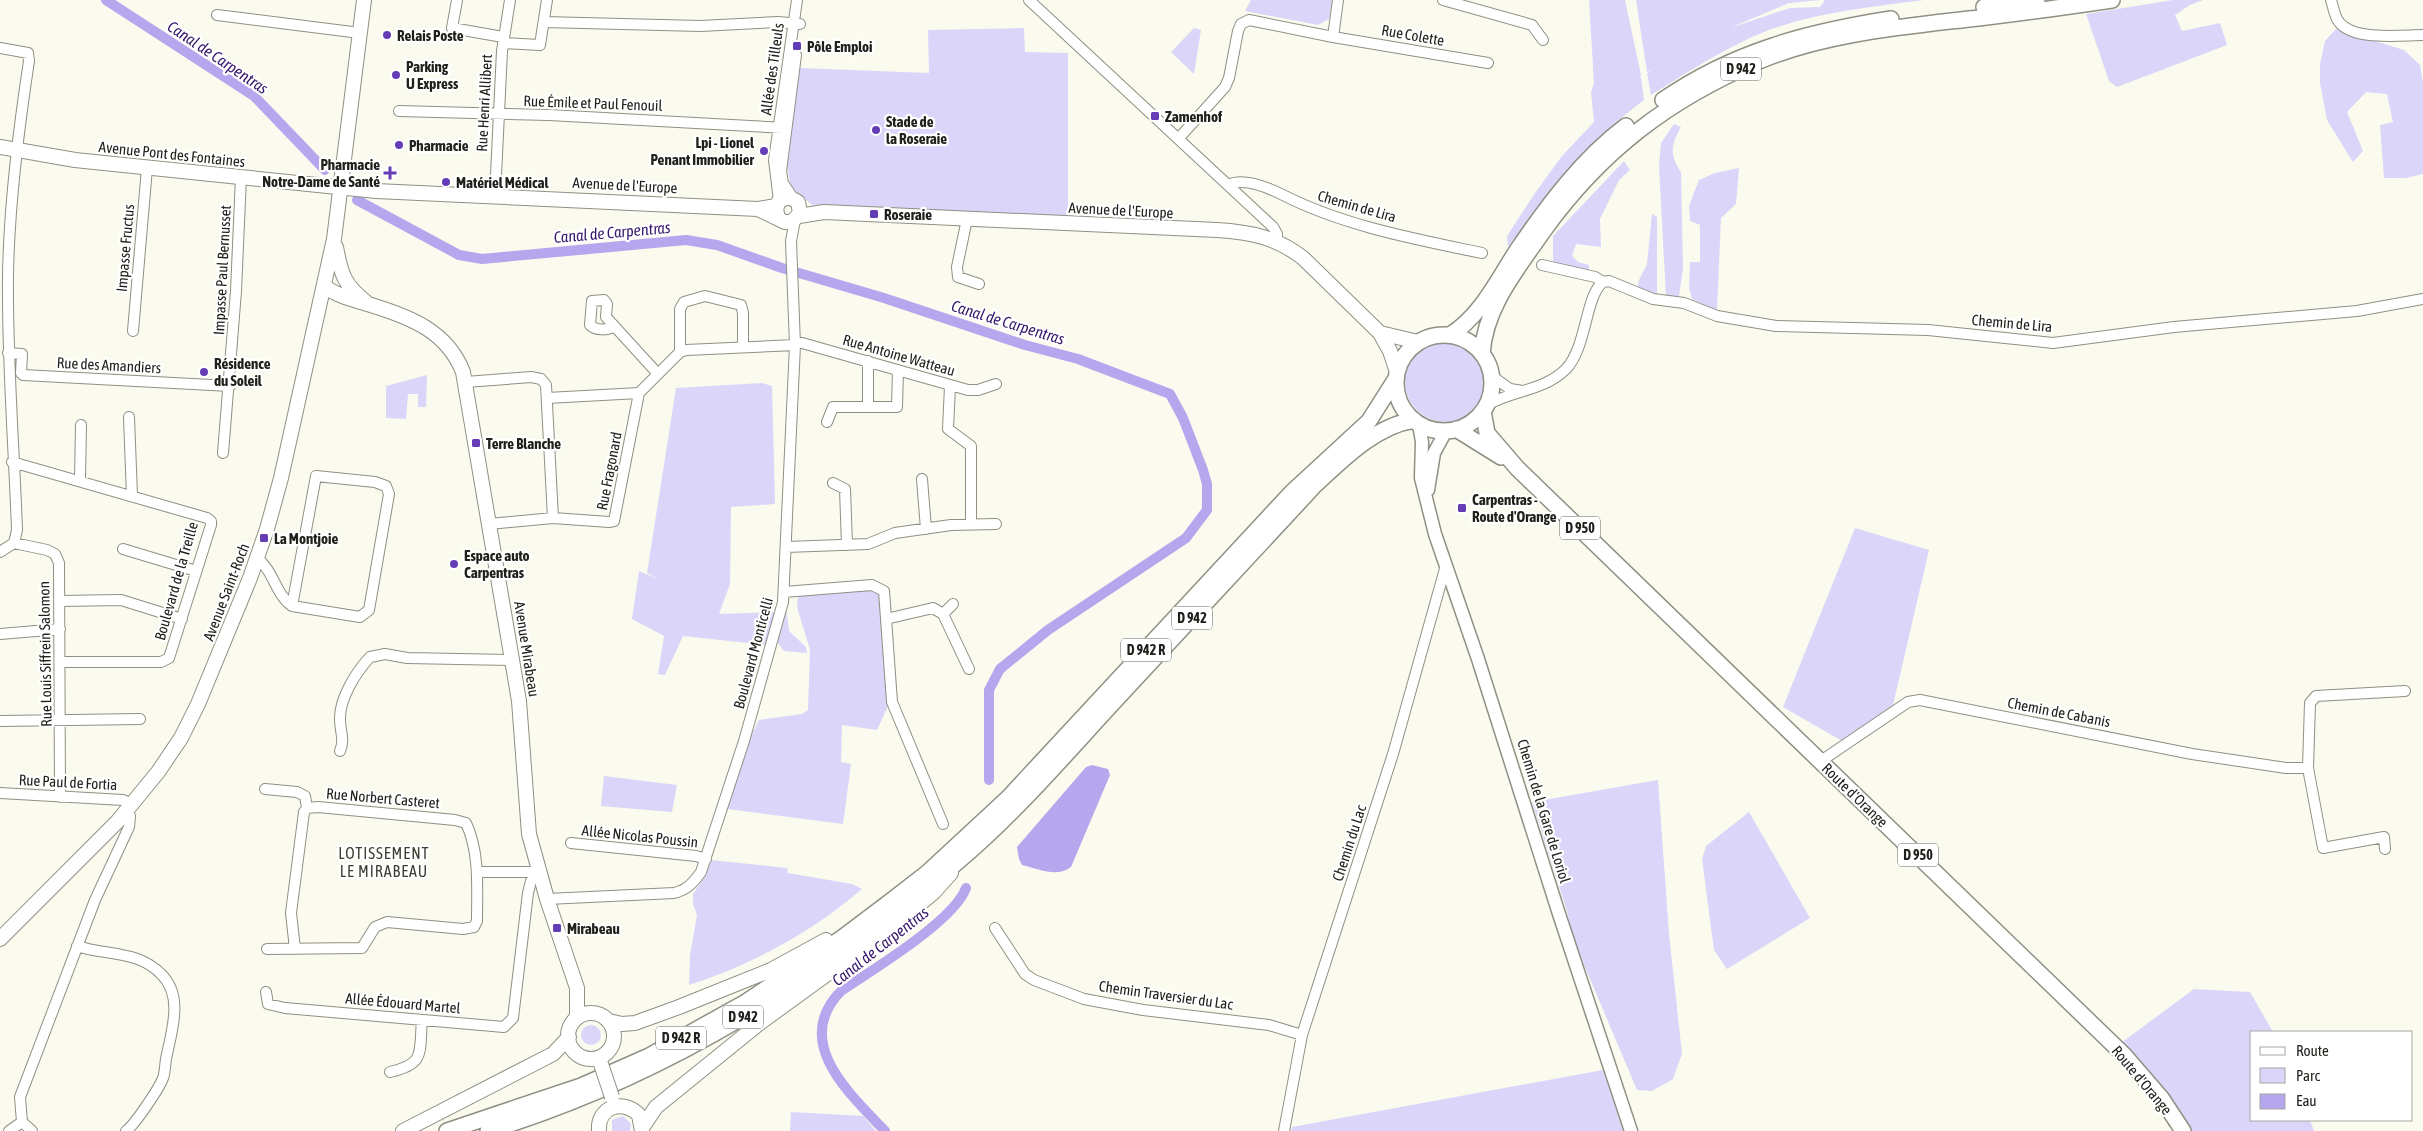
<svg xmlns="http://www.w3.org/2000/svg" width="2423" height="1131" font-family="'Asap Condensed',sans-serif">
	<rect width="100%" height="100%" fill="#fbfaee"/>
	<path fill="#dbd5fa" d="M1251,0H1332L1329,19L1318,25L1245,11Z
		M1589,0H1625L1641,75L1639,80L1641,77L1644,100C1585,144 1552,190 1508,247L1507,236L1535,193L1562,156L1594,122L1591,92L1594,83Z
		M1636,0H1821L1789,3L1730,28L1790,8L1820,7L1825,0H1924C1862,8 1796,14 1740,43C1709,58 1680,77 1651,95L1647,73L1652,70L1647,72Z
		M2173,0H2203L2190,5L2175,15L2182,31L2220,23L2227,45L2117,87L2109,81L2086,14Z
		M1024,28L1025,52L1068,53V216L812,205L791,187L787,166L799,68L929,73L928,30Z
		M1194,28L1201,30L1194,74L1171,52Z
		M2336,29L2404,50L2420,65L2423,83V174L2406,178H2384L2380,125L2393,122L2387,94L2366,92L2347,112L2363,151L2353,162L2327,120L2320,83V64L2325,41Z
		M1674,124L1681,127C1671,145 1669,154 1681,172L1683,269L1679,296L1666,297L1659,166L1661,143Z
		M1624,161L1630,170L1619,180L1600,219L1601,247L1576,244L1572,256L1578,262L1589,265V271L1553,262V236Z
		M1739,168L1736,204L1721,218L1717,311L1692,299L1689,288L1690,262H1700V225L1690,221L1689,206L1699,180L1715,173Z
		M1652,214L1657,217V296L1637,289L1639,280L1647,264Z
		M1405 382a40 40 0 1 1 80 0a40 40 0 1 1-80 0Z
		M427,375L426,407H418V394H408L406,419L386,418V386Z
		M762,383L772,386L775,504L731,507L730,584L719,614L777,612L767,645L683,636L665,675L658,674L664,636L632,619L639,571L658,579L647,573L676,388Z
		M1855,528L1929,550L1893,705L1842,741L1783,707Z
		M872,588L882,592L889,704L877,730L842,725L841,762L851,764L843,824L727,809L748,742L759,720L802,714L808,710L810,650L797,607L798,596Z
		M786,607L789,631L806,647L807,653L784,651L775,639Z
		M604,776L677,785L672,812L601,806Z
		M1658,780L1669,934L1682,1054L1673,1079L1652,1091L1637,1090L1574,941L1566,908L1532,802Z
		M1749,812L1810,918L1727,969L1714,950L1702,859L1706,846Z
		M711,860L787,868L788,873L852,884L862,889C812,932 752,965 689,985L690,955L697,915L693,904V894L706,875Z
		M2194,989L2250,992L2273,1032H2252V1120H2310L2314,1131H2192L2157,1080L2121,1043Z
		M581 1035a10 10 0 1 1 20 0a10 10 0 1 1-20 0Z
		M1603,1070L1623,1131H1291L1292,1127Z
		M791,1112L863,1116L876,1131H790Z
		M623,1116L631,1124L630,1131H612V1120Z"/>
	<path fill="#b6a6ee" d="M1092,765L1108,769L1110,775L1071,867C1057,878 1039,869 1022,865L1019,859L1017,847L1086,767Z"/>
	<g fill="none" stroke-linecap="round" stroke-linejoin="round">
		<path stroke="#b6a6ee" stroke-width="10" d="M106,0L254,96L325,170
			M357,200L459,255L482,259L686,240L717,245L782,268L884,298L1025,345L1078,359L1170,394L1183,418L1203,470L1207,484V510L1186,538L1048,630L1000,669L989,690V780
			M885,1131C850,1094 791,1042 841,991C872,970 954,921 966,888"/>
		<g stroke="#908f83" stroke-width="12">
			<path id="minor" d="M457,0L452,28L503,37
				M1029,0L1273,227L1277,234V241
				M1443,0L1532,25L1543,40
				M2331,0C2333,6 2334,13 2337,19C2349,42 2401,35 2423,35
				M217,15L360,33
				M544,22L700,26L778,22L800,24
				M1333,37L1338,0
				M503,43L540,45L547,0
				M0,48L28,53L29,61C18,133 9,204 8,276C7,361 14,445 17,530L14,543
				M399,111L549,115L786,128
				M1179,138L1225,87L1229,78L1238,31L1241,24L1249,20L1333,37L1488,63
				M1228,185C1243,177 1269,188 1283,195C1344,226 1415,239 1482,253
				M495,196L502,51L510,0
				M793,198L783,183L781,171L796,55
				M779,201L774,160L797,0
				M967,219L957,267L958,277L979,284
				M1542,265L1595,277L1603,282
				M614,327C607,330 596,331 590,325L592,301L604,300L607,304L606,317L658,374
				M133,331L147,168
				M795,341L968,390H978L996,384
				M680,352V309L684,302L705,296L741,305L743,313V347
				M8,353L22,354L21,373L23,375L230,386
				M868,361V407H897L898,370
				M1492,376L1510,389L1523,391
				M466,382L531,377L541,379L546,385L553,518
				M950,386L948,429L971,446V524
				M547,398L639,393L680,352L686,350L795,345
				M1487,405C1513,390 1544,391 1566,369C1587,347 1585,296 1603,282L1609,281L1653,299L1684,303L1717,316L1776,326L1928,330L2053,343L2174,327L2357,311L2423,299
				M129,417L132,496
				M827,422L833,407H868
				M223,453L236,291L241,177
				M12,462L207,518L211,521V525L169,658L161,662H61
				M316,476L375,482L386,486L389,494L369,610L360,617L292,606Z
				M922,479L926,529
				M80,480L81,425
				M833,483L845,489L847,545
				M489,524L553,518L609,522L614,521L639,393
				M14,543L47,550L55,554L59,563L60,797
				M786,547L868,544L895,533L951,525L996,524
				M123,549L196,571
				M0,552L14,543
				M257,558C274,571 275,594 292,606
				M784,592L872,585L884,591L892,702L943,824
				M59,601L121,600L182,619
				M943,614L953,604
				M886,619L933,608L943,614L969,669
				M0,634L60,629
				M0,721L140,719
				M340,751C345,739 340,732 340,720C339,699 356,672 370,657L385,654L407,658L512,660
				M1821,761L1908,702L1920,700L2192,754L2286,768H2308L2323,848L2384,837L2385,849
				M2308,768L2310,703L2316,696L2405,691
				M265,789L297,792L305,796L307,808
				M0,793L123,800L132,804
				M571,843L696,856L706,859
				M477,872H539
				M547,899L674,893C687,890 693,883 701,872L744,741L783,602L795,345L791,241L795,220
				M995,928L1025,974L1034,980L1084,999L1143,1010L1269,1025L1302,1035
				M77,946C107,956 139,950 162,975C184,997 171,1033 166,1059C165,1065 165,1073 163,1078C160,1087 134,1126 126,1131
				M267,949L362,948L375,927L387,922L463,929L474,927L477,921C477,888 480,853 466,823L455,820L318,807L307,808
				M295,949L291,913L304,812L307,808
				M266,992L268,1004L285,1008L504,1027L513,1018L528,893L531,881L539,872
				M390,1072C426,1064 419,1053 422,1020
				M22,1122L32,1131
				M9,1131L22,1122L20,1097L95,900L129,827L130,816L126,812
				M1284,1131L1302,1035L1393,754L1446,565"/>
		</g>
		<g stroke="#908f83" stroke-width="15">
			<path id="tertiary" d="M1419,424L1422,442L1421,478L1435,534L1478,659L1559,914L1631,1131
				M1428,490L1434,453L1446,431"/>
		</g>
		<g stroke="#908f83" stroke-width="16">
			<path id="secondary" d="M0,147L75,160L376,191L758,209L776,206
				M758,209L785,222H792L800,213L798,202L789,197L779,201L776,209L778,218
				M799,216L824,212L1217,230C1250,232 1276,237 1303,258L1380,333L1390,351L1397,372
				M336,247C341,274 344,285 366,302
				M325,287C342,298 352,299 371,305C410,317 447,331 463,372L519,701L529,834L547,899L577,988V1018
				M1380,333L1418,342
				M0,939L117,822L158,772L181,738L198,704L250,578L267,529L281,478L334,239L364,0
				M568 1036a23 23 0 1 1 46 0a23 23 0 1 1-46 0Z
				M609,1021L622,1024L635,1023L679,1007L771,970L826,940
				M642,1128L656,1107L761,1022L892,927L934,892L951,873
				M403,1131L553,1054L569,1037
				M599,1131C597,1107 623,1098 639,1115L642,1131"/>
		</g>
		<g stroke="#908f83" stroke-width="18">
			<path id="primary" d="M1984,7L2037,0
				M1663,100C1734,51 1808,32 1891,19
				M1396 383a48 48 0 1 1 96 0a48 48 0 1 1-96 0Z
				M1450,335C1481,316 1498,279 1518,249C1548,205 1583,158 1626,126
				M1482,354C1485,306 1518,268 1544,230C1601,151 1669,99 1759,61C1824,34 1899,27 1969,19C2016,14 2064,7 2112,0
				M1483,411L1487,433L1517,468L2124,1055L2162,1099L2183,1131
				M1456,429L1501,457
				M447,1131L581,1086L649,1056L746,1002L842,938L891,901L927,873L1008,798L1292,492L1369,421L1395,380
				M488,1131C666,1077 830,974 970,851C1021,806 1065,755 1111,705C1179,632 1247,558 1315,485C1342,460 1375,426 1414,420"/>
		</g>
		<use href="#minor" stroke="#fff" stroke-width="10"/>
		<use href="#tertiary" stroke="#fff" stroke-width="12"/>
		<use href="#secondary" stroke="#fff" stroke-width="14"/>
		<use href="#primary" stroke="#fff" stroke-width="15"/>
		<g stroke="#908f83" stroke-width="16" stroke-linecap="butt">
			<path id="secondary-bridge" d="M601,1064L612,1097"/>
		</g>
		<use href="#secondary-bridge" stroke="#fff" stroke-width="14"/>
	</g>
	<g fill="#643cb5" stroke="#fff" stroke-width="2">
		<circle cx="387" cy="35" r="5"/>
		<rect x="792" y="41" width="10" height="10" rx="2.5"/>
		<circle cx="396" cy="75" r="5"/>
		<rect x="1150" y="111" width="10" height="10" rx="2.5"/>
		<circle cx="876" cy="130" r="5"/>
		<circle cx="399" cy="145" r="5"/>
		<circle cx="764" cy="151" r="5"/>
		<path d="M387.5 165.5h5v5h5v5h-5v5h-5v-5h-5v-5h5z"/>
		<circle cx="446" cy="182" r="5"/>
		<rect x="869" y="209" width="10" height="10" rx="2.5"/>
		<circle cx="204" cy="372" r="5"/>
		<rect x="471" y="438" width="10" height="10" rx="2.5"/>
		<rect x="1457" y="503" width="10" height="10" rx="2.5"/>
		<rect x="259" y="533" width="10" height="10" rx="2.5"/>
		<circle cx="454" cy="564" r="5"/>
		<rect x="552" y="923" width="10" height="10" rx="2.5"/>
	</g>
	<g text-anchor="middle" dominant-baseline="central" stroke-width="4.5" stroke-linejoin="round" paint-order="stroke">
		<g fill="#fff" stroke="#646360" stroke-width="1">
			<rect x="1721" y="57.5" width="40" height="23" rx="4"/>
			<rect x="1560" y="516.5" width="40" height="23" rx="4"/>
			<rect x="1172" y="606.5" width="40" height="23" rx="4"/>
			<rect x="1121" y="638.5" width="50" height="23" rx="4"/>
			<rect x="1898" y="843.5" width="40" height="23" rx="4"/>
			<rect x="723" y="1005.5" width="40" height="23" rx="4"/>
			<rect x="656" y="1026.5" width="50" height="23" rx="4"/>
		</g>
		<g font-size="14" font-weight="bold" fill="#21201c">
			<text x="1741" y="69">D 942</text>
			<text x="1580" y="528">D 950</text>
			<text x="1192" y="618">D 942</text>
			<text x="1146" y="650">D 942 R</text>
			<text x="1918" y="855">D 950</text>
			<text x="743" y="1017">D 942</text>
			<text x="681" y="1038">D 942 R</text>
		</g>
		<g font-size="15" font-weight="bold" fill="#21201c" stroke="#fff" text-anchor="start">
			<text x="397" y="35">Relais Poste</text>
			<text x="807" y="46">Pôle Emploi</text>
			<text x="406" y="66">Parking<tspan x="406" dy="17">U Express</tspan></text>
			<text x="1165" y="116">Zamenhof</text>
			<text x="886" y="121">Stade de<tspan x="886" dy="17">la Roseraie</tspan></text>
			<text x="754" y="142" text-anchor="end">Lpi - Lionel<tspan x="754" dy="17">Penant Immobilier</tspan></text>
			<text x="409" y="145">Pharmacie</text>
			<text x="380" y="164" text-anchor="end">Pharmacie<tspan x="380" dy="17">Notre-Dame de Santé</tspan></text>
			<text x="456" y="182">Matériel Médical</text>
			<text x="884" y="214">Roseraie</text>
			<text x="214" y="363">Résidence<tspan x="214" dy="17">du Soleil</tspan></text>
			<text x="486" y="443">Terre Blanche</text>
			<text x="1472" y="499">Carpentras -<tspan x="1472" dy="17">Route d'Orange</tspan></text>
			<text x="274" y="538">La Montjoie</text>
			<text x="464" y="555">Espace auto<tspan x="464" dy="17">Carpentras</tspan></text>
			<text x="567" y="928">Mirabeau</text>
		</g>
		<g font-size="15" fill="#21201c" stroke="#fff">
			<text transform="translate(1413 35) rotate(10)">Rue Colette</text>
			<text transform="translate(772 69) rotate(-82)">Allée des Tilleuls</text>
			<text transform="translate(484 103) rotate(-87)">Rue Henri Allibert</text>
			<text transform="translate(593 103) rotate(2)">Rue Émile et Paul Fenouil</text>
			<text transform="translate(172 154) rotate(6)">Avenue Pont des Fontaines</text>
			<text transform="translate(625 185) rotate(3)">Avenue de l'Europe</text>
			<text transform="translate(1357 206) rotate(16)">Chemin de Lira</text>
			<text transform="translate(1121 210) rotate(3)">Avenue de l'Europe</text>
			<text transform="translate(125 248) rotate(-85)">Impasse Fructus</text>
			<text transform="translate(222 270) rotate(-87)">Impasse Paul Bernusset</text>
			<text transform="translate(2012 323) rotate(5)">Chemin de Lira</text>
			<text transform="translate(899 355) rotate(16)">Rue Antoine Watteau</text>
			<text transform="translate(109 365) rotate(3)">Rue des Amandiers</text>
			<text transform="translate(609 471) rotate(-79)">Rue Fragonard</text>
			<text transform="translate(176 581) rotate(-74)">Boulevard de la Treille</text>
			<text transform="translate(226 592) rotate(-69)">Avenue Saint-Roch</text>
			<text transform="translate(527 649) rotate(81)">Avenue Mirabeau</text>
			<text transform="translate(753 653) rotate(-75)">Boulevard Monticelli</text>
			<text transform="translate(45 654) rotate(-91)">Rue Louis Siffrein Salomon</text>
			<text transform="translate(2059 712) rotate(11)">Chemin de Cabanis</text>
			<text transform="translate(68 782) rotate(3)">Rue Paul de Fortia</text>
			<text transform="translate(1855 795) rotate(44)">Route d'Orange</text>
			<text transform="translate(383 798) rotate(5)">Rue Norbert Casteret</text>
			<text transform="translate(1544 811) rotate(73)">Chemin de la Gare de Loriol</text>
			<text transform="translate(640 836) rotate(6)">Allée Nicolas Poussin</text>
			<text transform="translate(1349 843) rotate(-72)">Chemin du Lac</text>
			<text transform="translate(1166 995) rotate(8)">Chemin Traversier du Lac</text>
			<text transform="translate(403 1003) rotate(5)">Allée Édouard Martel</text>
			<text transform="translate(2142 1080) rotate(50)">Route d'Orange</text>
		</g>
		<g font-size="16" font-style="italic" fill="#36176a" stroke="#fff">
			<text transform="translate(218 57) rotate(34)">Canal de Carpentras</text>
			<text transform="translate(612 232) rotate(-5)">Canal de Carpentras</text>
			<text transform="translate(1008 322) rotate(17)">Canal de Carpentras</text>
			<text transform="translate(880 946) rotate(-38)">Canal de Carpentras</text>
		</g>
		<g font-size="16" letter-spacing="1" fill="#3f3e34" stroke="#fff">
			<text x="384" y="853">LOTISSEMENT<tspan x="384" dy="18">LE MIRABEAU</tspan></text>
		</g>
	</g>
	<rect x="2250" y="1031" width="162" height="90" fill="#ffffff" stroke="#a6a6a4"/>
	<rect x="2260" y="1047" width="25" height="8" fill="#ffffff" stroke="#a6a6a4"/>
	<text x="2296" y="1056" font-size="15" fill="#21201c">Route</text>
	<rect x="2260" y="1068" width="25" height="15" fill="#dbd5fa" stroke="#a6a6a4"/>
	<text x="2296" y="1081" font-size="15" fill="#21201c">Parc</text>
	<rect x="2260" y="1094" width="25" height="15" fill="#b6a6ee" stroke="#a6a6a4"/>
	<text x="2296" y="1106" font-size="15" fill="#21201c">Eau</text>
</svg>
